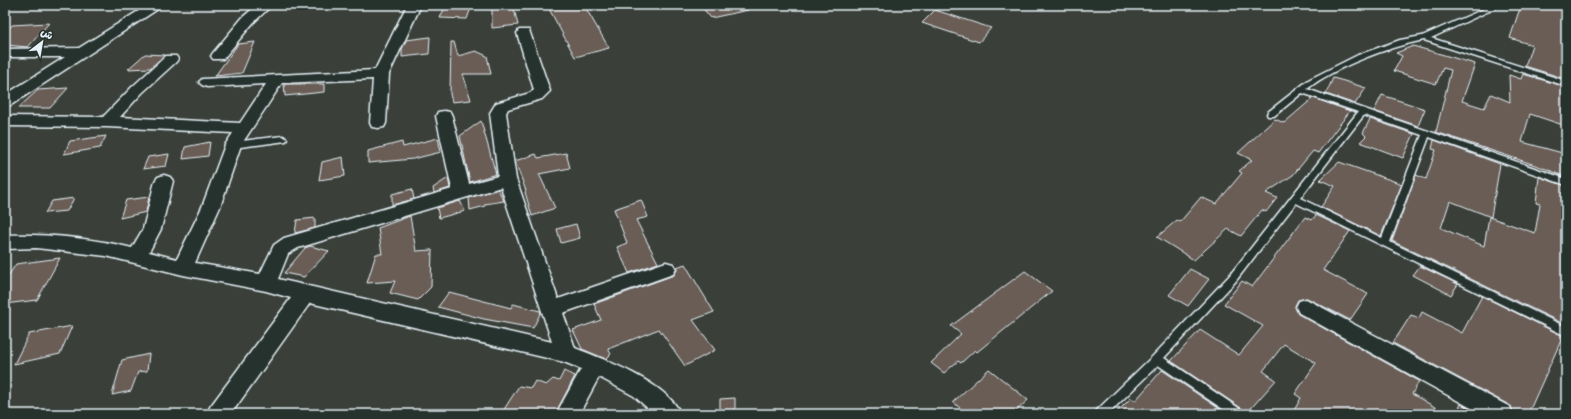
<svg xmlns="http://www.w3.org/2000/svg" width="1571" height="419" font-family="'Indie Flower','Playpen Sans Arabic',sans-serif">
	<rect width="100%" height="100%" fill="#3a4039"/>
	<filter id="ink" filterUnits="userSpaceOnUse"><feTurbulence type="fractalNoise" baseFrequency=".025" numOctaves="2"/><feDisplacementMap in="SourceGraphic" scale="8" xChannelSelector="R" yChannelSelector="G"/><feConvolveMatrix kernelMatrix="1 2 1 2 8 2 1 2 1" color-interpolation-filters="sRGB"/></filter>
	<g filter="url(#ink)">
		<path fill="#695d56" stroke="#e8f1f8" d="M446,5H472L467,19L440,18Z
			M492,5H513L518,25L492,28Z
			M547,5H584L609,48L575,57Z
			M700,5H747L748,10L711,18Z
			M1536,5H1566V79L1525,66L1532,45L1510,38L1519,11Z
			M935,10L991,28L979,42L922,23Z
			M49,23L28,47L5,45V33L12,25Z
			M430,37L429,54L402,57V49L406,40Z
			M255,42L242,73L215,76L238,44Z
			M451,42H454L458,56L476,51L487,56L491,74H463L471,100L452,102L450,94Z
			M1413,46L1475,64L1462,101L1484,108L1491,94L1510,102L1509,75L1521,79L1523,74L1566,87V126L1530,114L1522,142L1566,154V177L1541,167L1436,132L1451,70L1443,68L1436,84L1394,71L1402,56L1396,53Z
			M145,54L165,55L150,68L128,69Z
			M1333,78L1344,81L1366,88L1355,104L1326,94Z
			M284,84H324V92L285,96Z
			M68,88L50,108H18L38,90Z
			M1382,95L1425,109L1418,126L1374,111Z
			M1313,98L1350,111L1318,153L1313,151L1293,175L1266,193L1277,198L1266,212L1262,210L1241,236L1228,229L1194,260L1157,237L1177,220L1180,222L1201,197L1216,204L1242,173L1239,171L1252,160L1238,153L1275,119L1284,123Z
			M1370,119L1414,134L1403,158L1360,142L1366,136L1363,133Z
			M481,121L496,174L470,182L460,136Z
			M106,136L100,148L64,154L70,141Z
			M438,138L441,152L413,159L368,163V151L402,142L403,147Z
			M1434,140L1500,164L1491,217L1450,201L1441,228L1484,246L1489,217L1535,233L1540,204L1536,203L1539,177L1566,186V325L1392,241L1416,175L1426,179L1436,150L1432,149Z
			M210,142L208,156L183,159L185,147Z
			M566,153L570,168L539,174L555,208L532,216L525,192L526,191L515,161L536,154L538,158Z
			M169,154L166,166L143,169L148,157Z
			M343,157L345,176L319,180L322,162Z
			M1339,162L1402,184L1381,236L1321,207L1335,186L1320,180Z
			M448,178L450,188L434,193L433,188Z
			M412,189L414,199L392,205V194Z
			M498,189L504,201L485,204V206L470,210L469,198Z
			M149,197L146,212L120,218L126,200Z
			M74,198L67,211L45,213L52,201Z
			M641,200L648,217L636,220L658,263L629,273L617,247L627,243L614,209Z
			M460,201L465,211L439,218L437,208Z
			M1316,215L1350,231L1323,270L1368,294L1350,320L1307,298L1298,300L1295,306L1298,314L1419,381L1412,394L1447,414H1292L1301,398L1295,394L1316,363L1284,344L1263,371L1276,380L1246,414L1244,410L1171,361L1200,330L1239,355L1263,326L1224,304L1242,281L1252,287L1305,217L1312,220Z
			M410,216L416,251L432,250L431,287L418,300L390,293L395,281L367,283L376,254H382L378,228Z
			M315,218V228L295,233L297,220Z
			M576,224L580,238L561,243L557,229Z
			M310,246L329,251L304,277L284,273L305,248Z
			M60,258L37,300L5,304V281L16,264Z
			M685,264L714,312L693,320L715,350L685,366L659,329L608,349L611,354L606,359L582,349L573,330L601,320L594,304L674,275L677,270V267Z
			M1420,266L1458,284L1451,295L1413,275Z
			M1190,269L1209,279L1188,306L1169,295Z
			M1025,271L1052,291L977,352L975,350L961,363L958,361L944,373L931,363L961,334L951,326Z
			M449,292L511,308L513,304L540,311L541,312L533,328L484,319L438,307Z
			M1482,296L1563,336L1528,414H1514L1511,406L1393,343L1411,315L1419,318L1422,312L1462,333Z
			M72,326L60,354L14,364L29,334Z
			M149,354L147,371L138,372L131,391L112,395L122,360Z
			M989,369L1028,400L1013,414H967L953,402Z
			M1162,370L1227,414H1115L1131,398L1135,401Z
			M564,371L575,376L555,414H501L519,386L531,388L535,381L546,385L553,379L559,381Z
			M735,398V414H720V399Z
			M1461,404L1479,414H1456Z"/>
		<g fill="none" stroke-linecap="round" stroke-linejoin="round">
			<g stroke="#e8f1f8" stroke-width="3">
				<path id="lane" d="M1493,5H1502L1431,38L1566,81V86L1424,40C1388,47 1335,67 1307,89L1566,179V185L1429,137L1390,242L1566,327V336L1296,203L1235,282L1164,358L1243,411L1245,414H1230L1158,365L1108,414H1094L1096,411L1153,356L1229,276L1358,112L1302,93L1274,116H1268L1267,114L1268,112L1310,79L1358,55L1400,40L1422,36ZM1364,115L1422,135L1382,238L1300,198Z
					M283,136L287,139L286,141L233,148L229,145L233,142Z"/>
			</g>
			<g stroke="#e8f1f8" stroke-width="3">
				<path id="street" d="M148,5H164L11,105L5,107V95L65,57H5V49L79,48Z
					M257,5H272L253,23L223,59H213L211,56L213,53L243,17Z
					M407,5H421L389,74L386,123L384,127L378,128L372,127L370,123L373,79L282,83L241,145L220,207L195,263L260,274L274,245L284,238L452,189L436,116L438,112L444,111L450,112L452,116L469,184L498,176L490,113L496,103L530,93L534,90L517,33L519,30H529L550,91L542,99L508,109L506,113L516,179L558,299L666,262L673,264L676,269L673,274L563,313L575,348C606,360 667,383 681,414H654L634,396L599,377L579,414H556L581,369L564,362L310,303L231,414H207L210,407L291,298L266,291L183,275L106,256L36,248L5,249V235C48,234 91,238 132,248L143,229L155,181L158,177L164,175L170,177L173,181L161,229L149,252L177,259L202,207L225,145L233,133L107,127L5,126V116L103,117L132,87L166,56H176L178,59L176,62L142,93L120,117L240,123L266,84L207,87L202,85L199,82L202,79L375,70ZM501,187L552,342L278,279L288,254L298,248Z
					M1306,299L1510,407L1513,414H1482L1299,313L1296,307L1299,301Z"/>
			</g>
			<use href="#lane" fill="#26332d" fill-rule="evenodd"/>
			<use href="#street" fill="#26332d" fill-rule="evenodd"/>
		</g>
	</g>
	<rect width="1571" height="419" fill="none" stroke="#26332d" stroke-width="20"/>
	<rect x="10" y="10" width="1551" height="399" fill="none" stroke="#e8f1f8" stroke-width="1.5" filter="url(#ink)"/>
	<g transform="translate(42 42) rotate(31)" stroke="#26332d" stroke-width="3" paint-order="stroke">
	<path d="M0-3L7 15L0 10L-7 15Z" fill="#e8f1f8"/>
	<text y="-6" font-size="11" font-weight="bold" text-anchor="middle" fill="#e8f1f8">ش</text>
	</g>
</svg>
